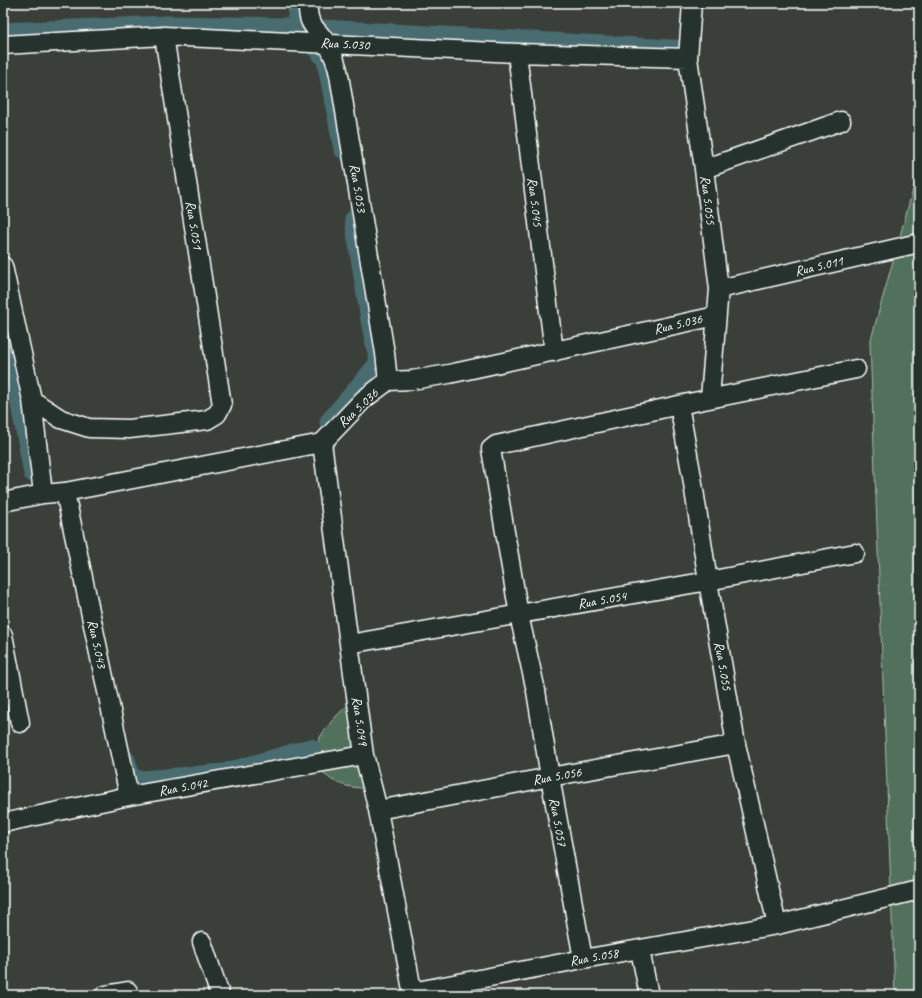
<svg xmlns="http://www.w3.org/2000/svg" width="922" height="998" font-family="Caveat,sans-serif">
	<rect width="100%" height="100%" fill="#3a4039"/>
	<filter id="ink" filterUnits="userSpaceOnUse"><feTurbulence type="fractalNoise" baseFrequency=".025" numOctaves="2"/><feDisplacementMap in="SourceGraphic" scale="8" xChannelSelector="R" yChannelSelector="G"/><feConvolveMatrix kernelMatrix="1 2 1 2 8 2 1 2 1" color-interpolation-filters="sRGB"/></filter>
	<g filter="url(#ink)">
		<path fill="#51715b" stroke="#a8b8ad" d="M919,168V995H895L870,343Z
			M351,703L364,704L379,788C359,789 336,788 322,771C320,769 317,767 316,764C306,746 337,713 351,703Z"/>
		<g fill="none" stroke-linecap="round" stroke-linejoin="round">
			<path stroke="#4a6c71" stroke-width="19" d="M298,3L297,16L308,37L326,60L343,149
				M3,32L167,25L287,27L688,50
				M3,314L33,473
				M329,422L379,363L370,320L354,219
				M126,760L132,781L224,773L311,748"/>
			<g stroke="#fff" stroke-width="21">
				<path id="street" d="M308,3C307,29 317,26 328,45C333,54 337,64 339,75L385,353L388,381
					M692,3L688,58L704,169L719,289L710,398
					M3,45L164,36L517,53L688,58
					M517,53L554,352
					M704,169L841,121
					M3,266L32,400L43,494
					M719,289L919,243
					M32,400L61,419L89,428L129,429L207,420L217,414L222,405L164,36
					M679,405L692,477L708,581L736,744L777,925
					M322,443L364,755L378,810L413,995
					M65,492L129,796
					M3,502L43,494L65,492L322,443L364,399L388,381L412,380L449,374L716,316
					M3,635L20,723
					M349,644L708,581L855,553
					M378,810L550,777L736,744
					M3,823L129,796L364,755
					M202,942L220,995
					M640,950L649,995
					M583,959L550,777L536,691L519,615L491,449L496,445L679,405L856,369
					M412,992L583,959L777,925L919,890
					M105,995L128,991"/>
			</g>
			<use href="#street" stroke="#26332d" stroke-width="18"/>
		</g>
	</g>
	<g text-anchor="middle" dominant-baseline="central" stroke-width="3" stroke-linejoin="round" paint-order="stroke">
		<g font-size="14" fill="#fff" stroke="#26332d">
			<text transform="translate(345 44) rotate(3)">Rua 5.030</text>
			<text transform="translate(358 188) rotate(81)">Rua 5.053</text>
			<text transform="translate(708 200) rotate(83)">Rua 5.055</text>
			<text transform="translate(535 202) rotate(83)">Rua 5.045</text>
			<text transform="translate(194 225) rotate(81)">Rua 5.051</text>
			<text transform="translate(819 266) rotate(-13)">Rua 5.011</text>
			<text transform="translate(678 324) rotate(-13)">Rua 5.036</text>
			<text transform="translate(358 408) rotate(-43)">Rua 5.036</text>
			<text transform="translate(602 600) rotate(-10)">Rua 5.054</text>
			<text transform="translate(97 644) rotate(78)">Rua 5.043</text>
			<text transform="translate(723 666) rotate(80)">Rua 5.055</text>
			<text transform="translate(360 721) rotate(82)">Rua 5.049</text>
			<text transform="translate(557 776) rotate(-10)">Rua 5.056</text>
			<text transform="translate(183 787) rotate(-10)">Rua 5.042</text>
			<text transform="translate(558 822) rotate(80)">Rua 5.057</text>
			<text transform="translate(594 957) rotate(-10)">Rua 5.058</text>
		</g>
	</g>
	<rect width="922" height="998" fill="none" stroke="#26332d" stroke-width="16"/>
	<rect x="8" y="8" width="906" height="982" fill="none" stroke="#fff" stroke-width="1.5" filter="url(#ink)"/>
</svg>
